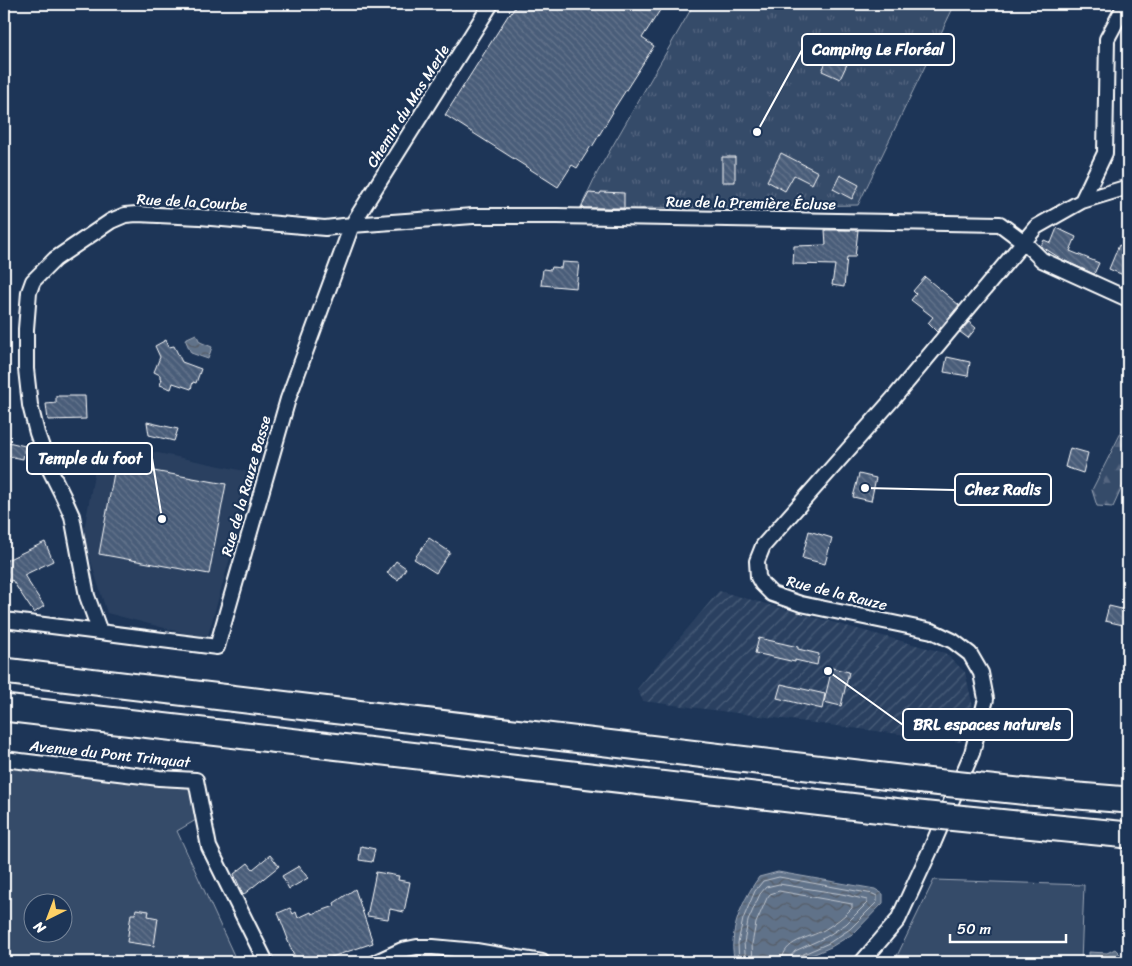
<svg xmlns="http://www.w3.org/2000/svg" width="1132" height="966" font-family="Sriracha,sans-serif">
	<defs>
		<pattern id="industrial-furrows" width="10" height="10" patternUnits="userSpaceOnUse" patternTransform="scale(1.25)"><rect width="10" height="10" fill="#2a4161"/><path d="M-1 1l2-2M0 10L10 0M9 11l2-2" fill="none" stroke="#4a5e79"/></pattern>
		<pattern id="forest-firs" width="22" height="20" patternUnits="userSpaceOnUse" patternTransform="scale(1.25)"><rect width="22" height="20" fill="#364b69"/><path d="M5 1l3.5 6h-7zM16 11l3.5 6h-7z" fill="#546680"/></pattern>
		<pattern id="park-tufts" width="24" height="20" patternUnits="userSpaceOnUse" patternTransform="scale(1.25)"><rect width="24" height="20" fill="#364b69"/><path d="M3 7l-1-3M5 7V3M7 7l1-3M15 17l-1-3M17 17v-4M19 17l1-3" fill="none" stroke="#546680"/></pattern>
		<pattern id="water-waves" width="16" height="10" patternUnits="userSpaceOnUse" patternTransform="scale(1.25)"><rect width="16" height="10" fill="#617289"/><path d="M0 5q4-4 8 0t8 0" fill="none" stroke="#555d67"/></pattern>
		<pattern id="building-back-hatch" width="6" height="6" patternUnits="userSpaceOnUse" patternTransform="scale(1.25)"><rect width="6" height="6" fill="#4a5d79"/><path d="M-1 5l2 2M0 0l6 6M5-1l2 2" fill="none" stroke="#65758d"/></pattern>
	</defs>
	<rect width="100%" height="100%" fill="#1d3557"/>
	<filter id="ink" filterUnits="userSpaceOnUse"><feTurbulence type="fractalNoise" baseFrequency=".02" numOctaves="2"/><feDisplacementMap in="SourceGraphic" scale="10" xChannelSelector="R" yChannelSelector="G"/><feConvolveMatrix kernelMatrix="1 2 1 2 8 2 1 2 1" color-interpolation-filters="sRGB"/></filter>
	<g filter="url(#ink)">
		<path fill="#2a4161" d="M100,441L254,473L207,639L107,613L83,536Z"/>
		<path fill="url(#industrial-furrows)" d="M719,591L945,653L965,672L973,707L961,742L643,701L637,689Z"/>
		<path fill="url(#forest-firs)" stroke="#9aa5b4" d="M1128,419V474L1113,507L1097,506L1092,490Z"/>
		<path fill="url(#park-tufts)" stroke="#9aa5b4" d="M694,4H955L858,205L645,208L630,211L580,209L597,173Z"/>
		<path fill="#364b69" stroke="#9aa5b4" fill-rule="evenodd" d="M4,764L78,775L190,787L196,820L177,831L237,962H4ZM32,904H62V934H32Z
			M934,880L1084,885L1081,962H894Z"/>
		<path fill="url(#water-waves)" stroke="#a0aab8" d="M196,334L200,342L212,347L208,359L191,353L185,339Z
			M778,872L875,889L883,894V903L854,933L831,947L796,962H735C734,956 732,949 733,942C734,919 746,895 759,877Z
			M1115,949L1121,955L1113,962H1089V952L1107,953Z"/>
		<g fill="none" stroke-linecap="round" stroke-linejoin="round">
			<path stroke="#c0c7d0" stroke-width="1" d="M739,962L738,943L743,919L755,891L763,881L779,877L873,894L877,896V902L850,929L829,943L799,956L797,958L796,962
				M746,962L744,943L748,921L760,894L766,887L779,884L842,894L867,900V903L846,924L826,937L795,951L791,956L790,962
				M753,962L752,944L756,923L767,898L770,894L779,891L852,904V908C844,917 835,923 824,930C808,939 783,940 782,962"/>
		</g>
		<path fill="url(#building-back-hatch)" stroke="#fff" d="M517,4H664L642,38L654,46L612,112H613L592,147L591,146L577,168L572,165L558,187L445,115L509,14L510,15Z
			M831,51L849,60L840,79L822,71Z
			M781,153L818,172L812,184L794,175L785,191L767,181Z
			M722,157H735V182H722Z
			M840,175L859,185L852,199L833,189Z
			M601,192L624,193V208H581L589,193L600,194Z
			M1057,228L1076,237L1070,251L1099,263L1094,274L1063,260L1041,246L1044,240L1051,243Z
			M825,230H858L855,257H847L844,287L832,285L835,265L793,264L794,246L826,245Z
			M1119,245L1128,249V277L1109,269Z
			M562,262L579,263L576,288L541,285L543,269L551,270L552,267L561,268Z
			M925,277L959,305L937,332L928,323L933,317L911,300L916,294L913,291Z
			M969,322L976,328L968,338L960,332Z
			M166,340L169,347L174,346L182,362L201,369L196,383L193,382L191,389L173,383L171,389L160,385L162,379L160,378V375L154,372L160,357L155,346Z
			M947,357L970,362L968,376L944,372Z
			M56,396H85L86,419L48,420L46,404L56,403Z
			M147,422L178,429L174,441L149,435Z
			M4,441L25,446L23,459L4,455Z
			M1070,448L1088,453L1083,473L1065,467Z
			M117,457L150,463L148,470L226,484L209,574L99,554Z
			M859,474L876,478L871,501L853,497Z
			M809,531L832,538L825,564L802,558Z
			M429,538L450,552L436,573L414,559Z
			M45,542L53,561L24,575L44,606L34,613L12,580L9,582L4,571V562L9,559Z
			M396,561L406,568L398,580L387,573Z
			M1109,606L1126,610L1123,625L1105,621Z
			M759,638L798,647V649L819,654L817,665L795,660V662L755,653Z
			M832,668L849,672L841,706L824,702Z
			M781,684L825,694L822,709L777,698Z
			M361,846L375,849L372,862L359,860Z
			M270,855L279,866L243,895L234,874L248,863L253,869Z
			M299,866L308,878L289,889L282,876Z
			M376,872L399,876L398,880L410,882L404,912L390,909L388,919L367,916Z
			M355,889L373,943L317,962H297L287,939H288L278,913L290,908L293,914L296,912L298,918L311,912L312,914L335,906L334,903Z
			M136,909L149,911L148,916L158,918L154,946L127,942L131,914H135Z"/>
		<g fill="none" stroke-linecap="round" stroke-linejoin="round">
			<g stroke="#fff" stroke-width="18">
				<path id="minor" d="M1082,201L1128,187
					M4,620L100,632L87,596L72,516L63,496L50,470L37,433L30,405L26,369V329L29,292L33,281L55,259L111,221L125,215L137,214L200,217L325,228L352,225L473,216H557L1000,224L1024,242L1042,260L1128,299
					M100,632L217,647L288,399L352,225L491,4
					M4,759L159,778L196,780L209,847L266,962
					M376,962L402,950L417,947H433L476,951L542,962
					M862,962L898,920L933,844L972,753L986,699L981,673L970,654L953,641L932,631L801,604L772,594L762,584L758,577L757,561L763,546L892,400L1036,227L1082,201L1105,153L1107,39L1125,5L1128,4"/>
			</g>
			<g stroke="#fff" stroke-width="29">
				<path id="motorway" d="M4,671L924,781
					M4,708L909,813
					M1029,792L1128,800
					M1016,824L1128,835"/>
			</g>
			<use href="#minor" stroke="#1d3557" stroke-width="14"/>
			<use href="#motorway" stroke="#1d3557" stroke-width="25"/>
			<g stroke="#fff" stroke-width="29" stroke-linecap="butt">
				<path id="motorway-bridge" d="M924,781L1029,792
					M909,813L1016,824"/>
			</g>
			<use href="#motorway-bridge" stroke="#1d3557" stroke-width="25"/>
		</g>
	</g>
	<g text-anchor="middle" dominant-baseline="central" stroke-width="4.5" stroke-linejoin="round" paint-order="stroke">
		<g font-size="15" fill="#fff" stroke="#1d3557">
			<text transform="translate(408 106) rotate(-58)">Chemin du Mas Merle</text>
			<text transform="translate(192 202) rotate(3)">Rue de la Courbe</text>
			<text transform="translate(751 203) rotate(1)">Rue de la Première Écluse</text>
			<text transform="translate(246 486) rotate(-74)">Rue de la Rauze Basse</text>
			<text transform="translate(837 593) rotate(14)">Rue de la Rauze</text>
			<text transform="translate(110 754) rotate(6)">Avenue du Pont Trinquat</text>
		</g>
	</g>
	<path fill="none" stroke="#fff" stroke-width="2" d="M757 132L802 50M162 519L152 458M865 488L955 490M828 671L903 725"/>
	<g fill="#fff" stroke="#1d3557" stroke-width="2">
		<circle cx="757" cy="132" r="5"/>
		<circle cx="162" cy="519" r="5"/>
		<circle cx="865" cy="488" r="5"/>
		<circle cx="828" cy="671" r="5"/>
	</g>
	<g fill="#1d3557" stroke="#fff" stroke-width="2">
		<rect x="802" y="34" width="152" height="31" rx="5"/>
		<rect x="27" y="443" width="125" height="31" rx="5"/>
		<rect x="955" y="474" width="96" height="31" rx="5"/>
		<rect x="903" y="709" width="169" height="31" rx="5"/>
	</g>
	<g font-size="16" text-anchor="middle" font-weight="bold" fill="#fff">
		<text x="878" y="55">Camping Le Floréal</text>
		<text x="90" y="464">Temple du foot</text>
		<text x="1003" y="495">Chez Radis</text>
		<text x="987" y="730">BRL espaces naturels</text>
	</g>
	<rect width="1132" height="966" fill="none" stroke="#1d3557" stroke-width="20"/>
	<rect x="10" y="10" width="1112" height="946" fill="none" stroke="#fff" stroke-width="2" filter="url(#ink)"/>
	<g transform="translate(48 918) rotate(222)"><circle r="24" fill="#1d3557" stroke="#77869a"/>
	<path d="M0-4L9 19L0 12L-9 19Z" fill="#ffd166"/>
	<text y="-8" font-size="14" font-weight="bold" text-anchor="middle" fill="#ffffff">N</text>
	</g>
	<path d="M950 934v8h116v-8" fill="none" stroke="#ffffff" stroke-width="2.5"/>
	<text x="957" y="934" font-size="15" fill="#ffffff" stroke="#1d3557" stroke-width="4" paint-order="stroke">50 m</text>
</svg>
